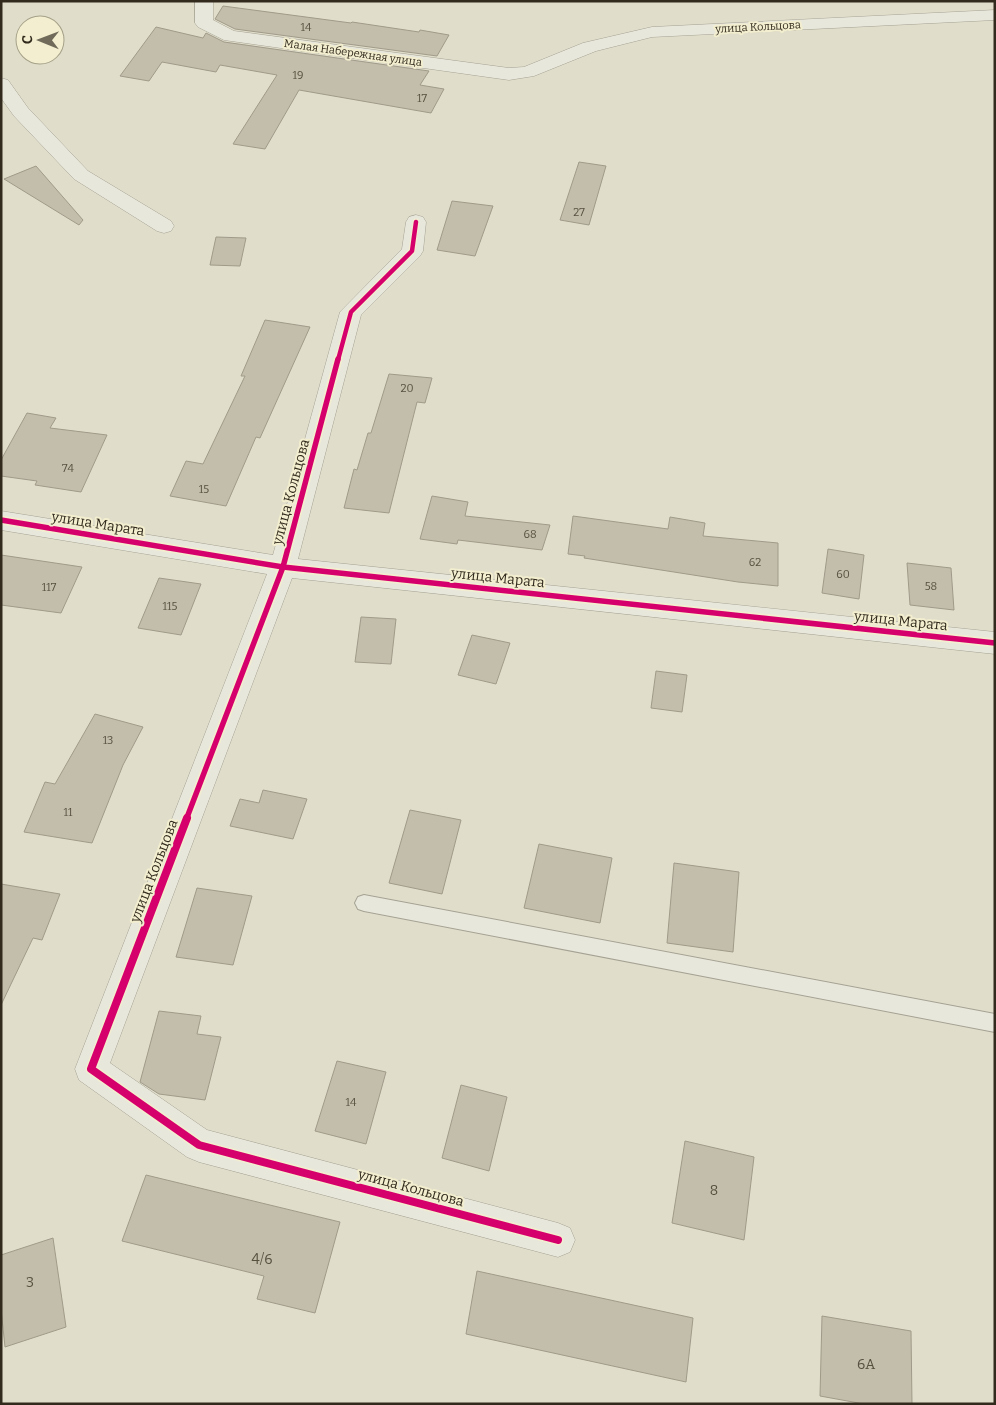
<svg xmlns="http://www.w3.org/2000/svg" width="996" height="1405" font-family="Bitter,serif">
	<rect width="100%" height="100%" fill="#e0deca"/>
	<path fill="#c3bdab" stroke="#a09a8a" d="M223,6L351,23L352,22L419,32L420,30L449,35L437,56L235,29L215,19Z
		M156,27L203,38L206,33L224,42L429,71L420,85L444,89L431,113L299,90L265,149L233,144L277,75L220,65L216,72L162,62L149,81L120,76Z
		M579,162L606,166L589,225L560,220Z
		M36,166L83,220L79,225L4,179Z
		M452,201L493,206L475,256L437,250Z
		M216,237L246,238L240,266L210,265Z
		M265,320L310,327L260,438L256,437L226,506L170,496L186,461L203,464L245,376H241Z
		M389,374L432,378L425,403L417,402L389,513L344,508L354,469L357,470L368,433H371Z
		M27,413L56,418L50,428L107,435L81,492L35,485L37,481L1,476V460Z
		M432,496L468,502L465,516L550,525L542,550L458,540L457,544L420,539Z
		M573,516L668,529L670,517L705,523L703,536L778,543V586L738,582L584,558L585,556L568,554Z
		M828,549L864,555L859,599L822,593Z
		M1,555L82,567L61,613L1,605Z
		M907,563L951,568L954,610L910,605Z
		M159,578L201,584L181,635L138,628Z
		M361,617L396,619L391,664L355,662Z
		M472,635L510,643L496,684L458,675Z
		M656,671L687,675L682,712L651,708Z
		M95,714L143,727L123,765L92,843L24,832L45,782L55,784Z
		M263,790L307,799L293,839L230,826L240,799L259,803Z
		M410,810L461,820L442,894L389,883Z
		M539,844L612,858L600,923L524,908Z
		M674,863L739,872L733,952L667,943Z
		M1,884L60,894L42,940L33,938L1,1005Z
		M197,888L252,896L233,965L176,957Z
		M159,1011L201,1016L197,1034L221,1037L205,1100L159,1094L140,1082Z
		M337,1061L386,1072L366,1144L315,1131Z
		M461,1085L507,1097L489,1171L442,1158Z
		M685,1141L754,1157L744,1240L672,1223Z
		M146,1175L340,1222L315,1313L257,1299L264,1276L122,1241Z
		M53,1238L66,1327L5,1347L1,1309V1255Z
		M477,1271L693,1318L686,1382L466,1334Z
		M822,1316L911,1331L912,1404H864L820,1396Z"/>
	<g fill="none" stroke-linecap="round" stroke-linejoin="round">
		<g stroke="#a5a294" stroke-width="2">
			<path id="service" d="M364,895L995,1014V1032L364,911L358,909L355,903L358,897Z"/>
		</g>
		<g stroke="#a5a294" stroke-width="1">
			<path id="minor" d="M195,1H213V20L234,31L509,68L524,67L583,43L652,27L995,10V20L652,37L596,51L534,76L509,80L224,40L198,27L195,23Z
				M1,78L8,80L28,108L88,171L171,221L174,226L171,231L164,233L157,231L74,179L14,116L1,98Z
				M416,215L423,217L426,222L423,251L420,256L361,315L298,559L995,632V654L292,578L110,1063L207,1130L558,1223L570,1228L575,1240L570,1252L558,1257L199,1162L187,1157L79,1080L75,1069L267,574L1,530V511L273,555L340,312L402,249L406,222L409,217Z"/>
		</g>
		<use href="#service" fill="#e8e7db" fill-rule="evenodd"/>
		<use href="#minor" fill="#e8e7db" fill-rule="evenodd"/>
		<g stroke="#f2eecf" stroke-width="7">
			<path id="cycleway-far2" d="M338,360L351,312L412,251L416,222"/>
		</g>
		<g stroke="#f2eecf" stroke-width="9">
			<path id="cycleway-far1" d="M1,520L283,567L995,643
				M186,820L283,567L338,359"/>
		</g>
		<g stroke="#f2eecf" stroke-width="11">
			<path id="cycleway" d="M187,818L91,1069L199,1145L558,1240"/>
		</g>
		<use href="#cycleway-far2" stroke="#d6006c" stroke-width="4.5"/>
		<use href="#cycleway-far1" stroke="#d6006c" stroke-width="5.5"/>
		<use href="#cycleway" stroke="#d6006c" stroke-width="8"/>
	</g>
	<g text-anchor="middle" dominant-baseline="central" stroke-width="4" stroke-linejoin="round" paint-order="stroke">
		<g font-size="11" fill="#565040">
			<text x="306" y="27">14</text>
			<text x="298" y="75">19</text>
			<text x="422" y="98">17</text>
			<text x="579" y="212">27</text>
			<text x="407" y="388">20</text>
			<text x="68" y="468">74</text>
			<text x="204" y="489">15</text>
			<text x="530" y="534">68</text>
			<text x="755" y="562">62</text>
			<text x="843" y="574">60</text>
			<text x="931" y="586">58</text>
			<text x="49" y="587">117</text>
			<text x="170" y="606">115</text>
			<text x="108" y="740">13</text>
			<text x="68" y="812">11</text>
			<text x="351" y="1102">14</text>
		</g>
		<g font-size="11" fill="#322b1d" stroke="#f2eecf">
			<text transform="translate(758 27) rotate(-3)">улица Кольцова</text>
			<text transform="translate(353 53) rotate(8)">Малая Набережная улица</text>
		</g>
		<g font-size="14" fill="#322b1d" stroke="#f2eecf">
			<text transform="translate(291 492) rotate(-75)">улица Кольцова</text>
			<text transform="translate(98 524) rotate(9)">улица Марата</text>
			<text transform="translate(498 578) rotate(6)">улица Марата</text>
			<text transform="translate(901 621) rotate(6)">улица Марата</text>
			<text transform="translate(154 871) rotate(-69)">улица Кольцова</text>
			<text transform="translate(411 1188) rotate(15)">улица Кольцова</text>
		</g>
		<g font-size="14" fill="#565040">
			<text x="714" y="1190">8</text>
			<text x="262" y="1259">4/6</text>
			<text x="30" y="1282">3</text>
			<text x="866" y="1364">6А</text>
		</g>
	</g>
	<rect width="996" height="1405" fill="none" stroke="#322b1d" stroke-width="5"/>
	<g transform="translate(40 40) rotate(271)"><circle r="24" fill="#f2eecf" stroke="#a5a088"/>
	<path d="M0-4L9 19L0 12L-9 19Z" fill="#6f6a5a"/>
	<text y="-8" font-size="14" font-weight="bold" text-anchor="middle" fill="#322b1d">С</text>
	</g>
</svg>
